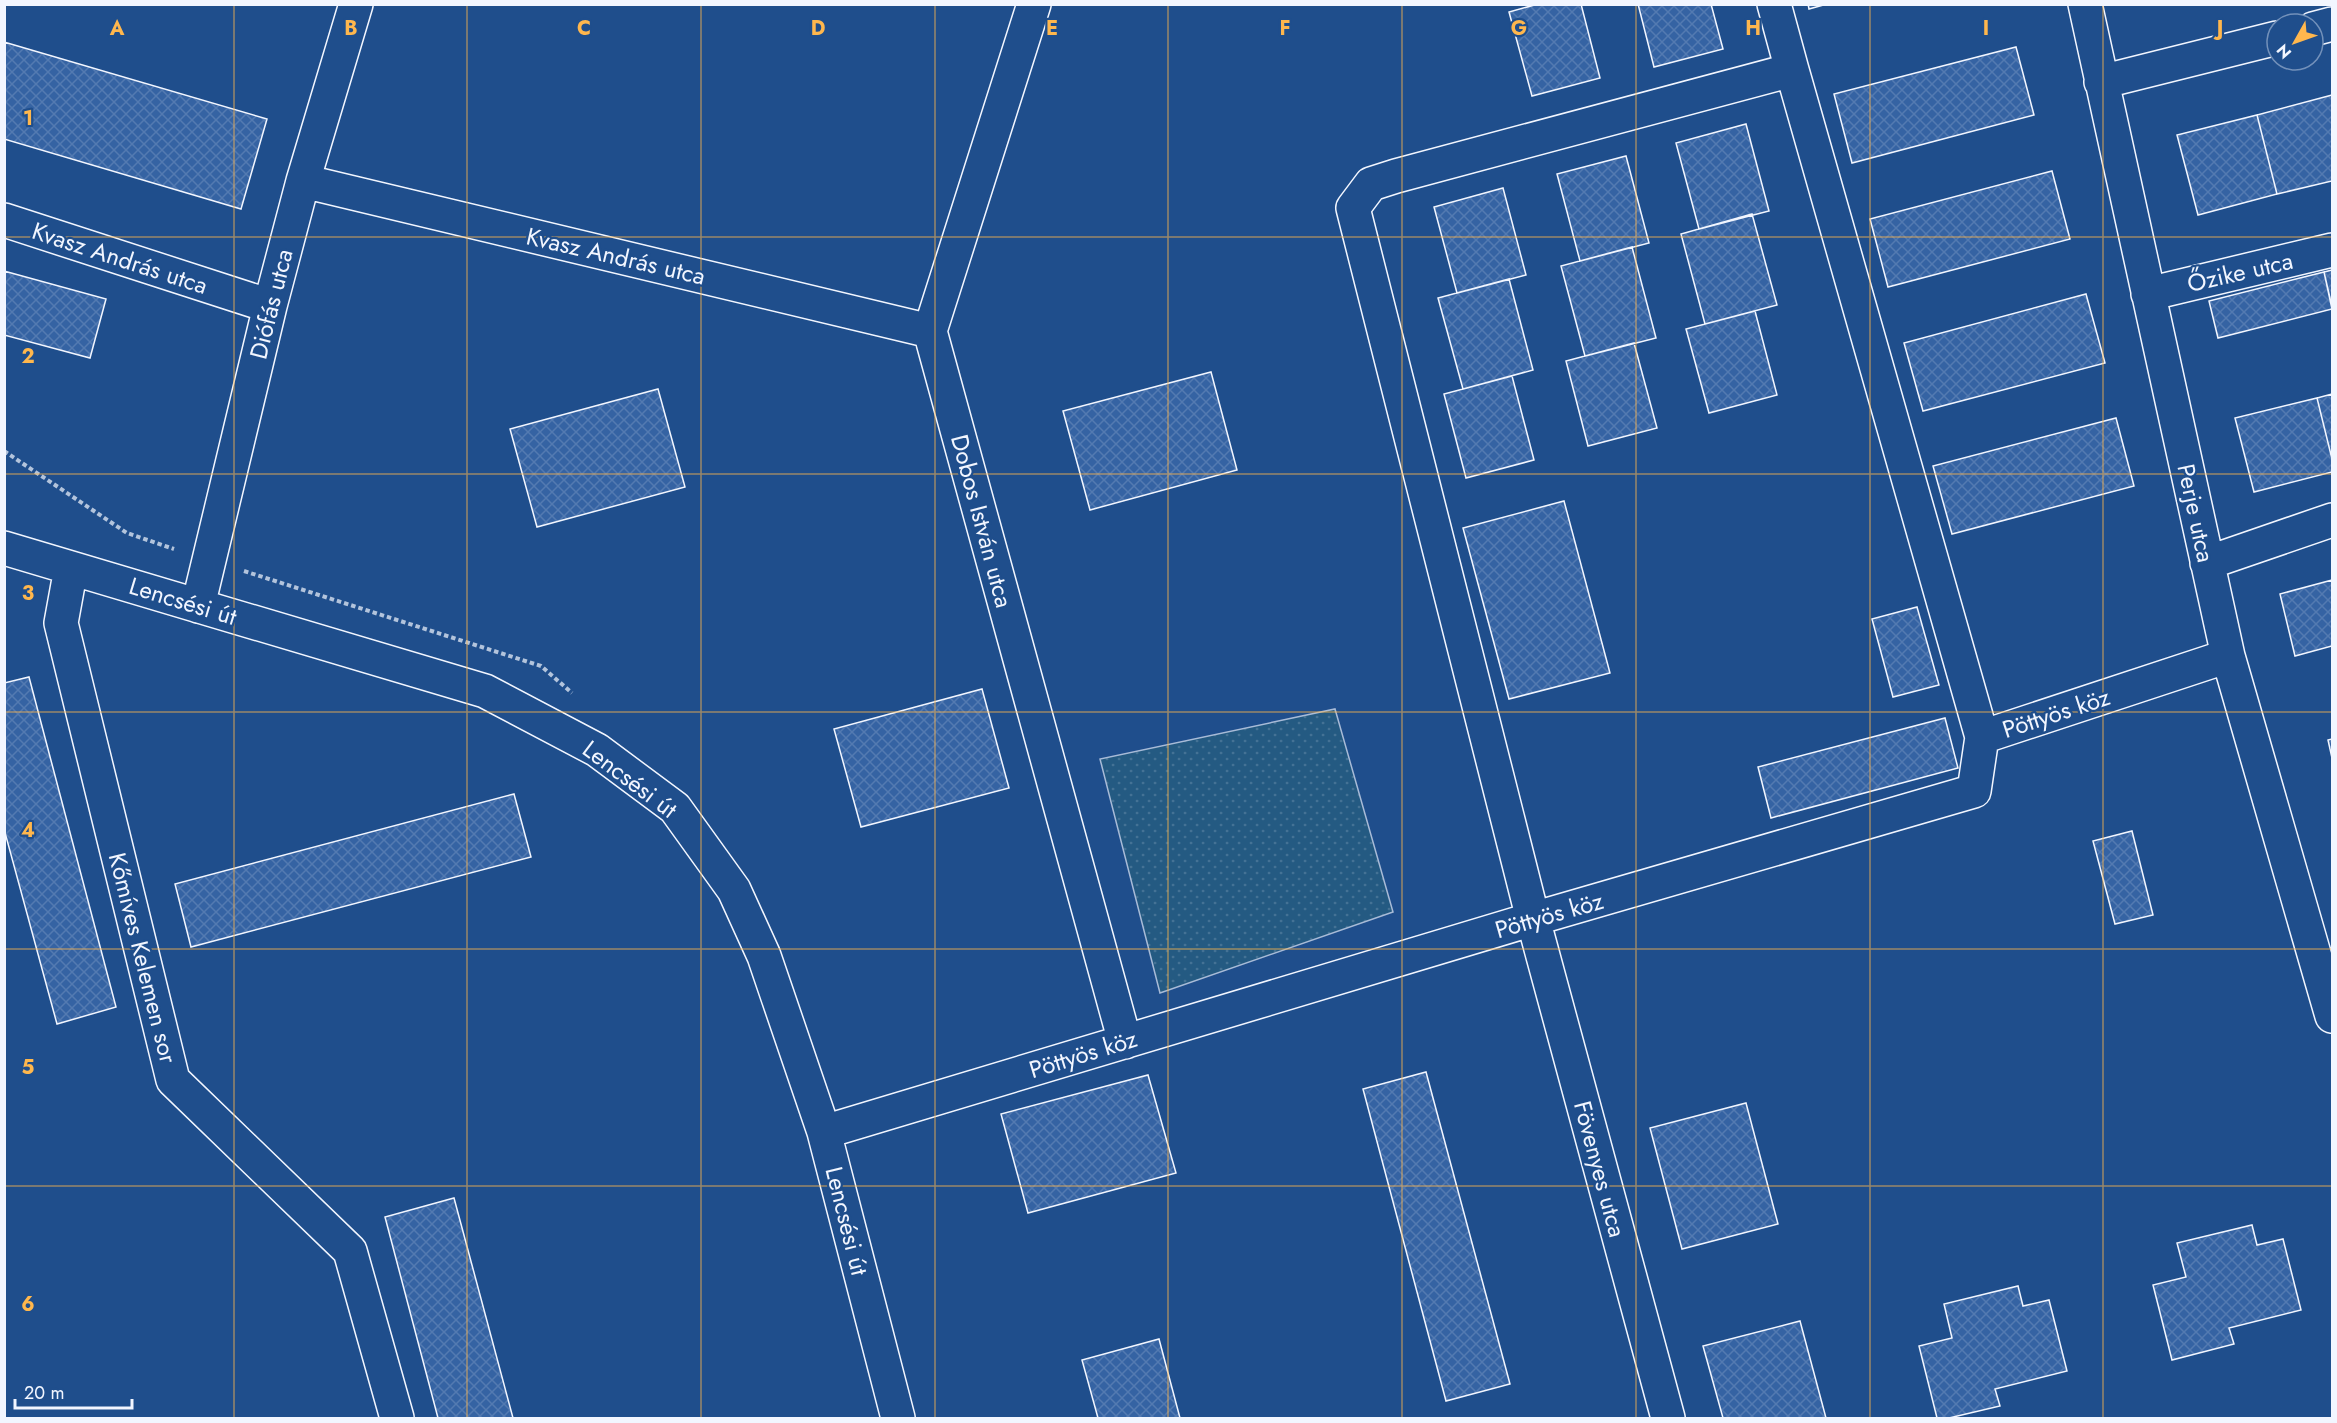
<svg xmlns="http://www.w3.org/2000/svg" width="2337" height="1423" font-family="Jost,sans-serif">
	<defs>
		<pattern id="park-dots" width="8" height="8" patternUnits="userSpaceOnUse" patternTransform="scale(1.5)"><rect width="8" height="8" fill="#245a82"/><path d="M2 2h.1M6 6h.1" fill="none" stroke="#447295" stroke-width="1.8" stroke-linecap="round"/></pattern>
		<pattern id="building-cross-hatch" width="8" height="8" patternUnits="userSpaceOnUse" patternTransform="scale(1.5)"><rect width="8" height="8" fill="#3563a3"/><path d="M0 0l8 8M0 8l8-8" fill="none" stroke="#537ab1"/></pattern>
	</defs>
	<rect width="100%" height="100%" fill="#1f4e8c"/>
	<path fill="url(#park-dots)" stroke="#a8bbd7" stroke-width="1.5" d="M1335,709L1393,912L1160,993L1100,759Z"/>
	<path fill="url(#building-cross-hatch)" stroke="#f2f6ff" stroke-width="1.5" d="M1538,4H1581L1600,78L1532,96L1509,12Z
		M1638,4H1711L1723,49L1654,67Z
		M1808,4H1827L1809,9Z
		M4,42L267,119L241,209L4,139Z
		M2016,47L2034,115L1852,163L1834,94Z
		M2332,95V181L2277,194L2257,115Z
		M2257,115L2277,194L2198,215L2177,135Z
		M1746,124L1769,211L1699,229L1676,143Z
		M1626,156L1649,243L1580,261L1557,174Z
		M2052,171L2070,239L1888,287L1870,219Z
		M1503,188L1526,275L1457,293L1434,207Z
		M1752,214L1777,305L1705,324L1681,234Z
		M1632,247L1656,338L1585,356L1561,266Z
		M2332,270V307L2324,272Z
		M4,271L106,299L90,358L4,335Z
		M2324,272L2332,309L2218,338L2209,301Z
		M1509,279L1533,370L1463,389L1438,298Z
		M2086,294L2105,363L1923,411L1904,343Z
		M1755,311L1777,395L1709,413L1686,329Z
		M1634,343L1657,428L1588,446L1566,361Z
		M1211,372L1237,470L1090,510L1063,411Z
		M1512,376L1534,460L1466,478L1444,394Z
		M658,389L685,487L537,527L510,429Z
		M2332,394V459L2317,398Z
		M2317,398L2332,459V472L2254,492L2235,418Z
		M2116,418L2134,486L1952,534L1933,466Z
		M1564,501L1610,673L1509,699L1463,528Z
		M2332,580V646L2295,656L2280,594Z
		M1917,607L1939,685L1893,697L1872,619Z
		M29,677L116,1007L57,1024L4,829V683Z
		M982,689L1009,788L861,827L834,729Z
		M1945,718L1958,768L1771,818L1758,767Z
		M2332,739V758L2328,740Z
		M514,794L531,857L191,947L175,884Z
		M2132,831L2153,915L2115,924L2093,841Z
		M1426,1072L1510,1384L1446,1401L1363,1089Z
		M1148,1075L1176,1173L1028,1213L1001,1114Z
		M1746,1103L1778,1224L1682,1249L1650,1128Z
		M454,1198L513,1418H438L385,1217Z
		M2252,1225L2257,1245L2283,1239L2301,1310L2229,1328L2234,1344L2172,1360L2153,1285L2186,1277L2177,1243Z
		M2018,1286L2023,1306L2049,1300L2067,1371L1995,1389L2000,1406L1949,1418H1937L1919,1346L1952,1338L1944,1304Z
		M1800,1321L1826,1418H1723L1703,1346Z
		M1159,1339L1180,1418H1098L1082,1360Z"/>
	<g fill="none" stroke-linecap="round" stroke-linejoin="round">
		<g stroke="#f2f6ff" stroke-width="36">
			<path id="minor" d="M1034,4L930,331L1125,1042
				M1774,4L1792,70
				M2085,4L2228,656L2332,1016
				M2313,29L2332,24
				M2101,82L2277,38
				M303,181L930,331
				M4,220L270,306
				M2148,294L2332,250
				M4,548L485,691L597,750L675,808L734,890L764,956L824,1132L898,1418
				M2207,563L2332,520
				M71,568L61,623L173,1080L350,1251L397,1418
				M198,606L270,306L303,181L356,4
				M1982,737L2228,656
				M824,1132L1533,919L1974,791L1982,737L1792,70L1396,176L1371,184L1353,208L1533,919L1668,1418"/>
		</g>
		<path stroke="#b3c4dc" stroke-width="4" stroke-dasharray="4.5 3" stroke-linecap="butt" d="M4,451L127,533L174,549
			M244,571L541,666L572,693"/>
		<use href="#minor" stroke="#1f4e8c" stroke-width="33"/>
	</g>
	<path fill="none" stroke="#ffb74d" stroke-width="1.5" stroke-opacity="0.55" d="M234,4V1418M467,4V1418M701,4V1418M935,4V1418M1168,4V1418M1402,4V1418M1636,4V1418M1870,4V1418M2103,4V1418M4,237H2332M4,474H2332M4,712H2332M4,949H2332M4,1186H2332"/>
	<g text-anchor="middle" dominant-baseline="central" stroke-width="4.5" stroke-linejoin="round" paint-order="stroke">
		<g font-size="24" fill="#f2f6ff" stroke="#1f4e8c">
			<text transform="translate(616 256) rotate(13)">Kvasz András utca</text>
			<text transform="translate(120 258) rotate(18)">Kvasz András utca</text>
			<text transform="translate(2240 272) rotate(-13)">Őzike utca</text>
			<text transform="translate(271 304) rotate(-76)">Diófás utca</text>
			<text transform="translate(2196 513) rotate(78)">Perje utca</text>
			<text transform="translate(982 521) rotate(75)">Dobos István utca</text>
			<text transform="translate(183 601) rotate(17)">Lencsési út</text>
			<text transform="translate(2056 713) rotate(-18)">Pöttyös köz</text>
			<text transform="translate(630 779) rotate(37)">Lencsési út</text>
			<text transform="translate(1549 915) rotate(-16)">Pöttyös köz</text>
			<text transform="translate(143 958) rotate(76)">Kőmíves Kelemen sor</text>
			<text transform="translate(1083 1054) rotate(-17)">Pöttyös köz</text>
			<text transform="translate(1600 1169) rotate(75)">Fövenyes utca</text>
			<text transform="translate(847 1221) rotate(76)">Lencsési út</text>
		</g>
	</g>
	<g font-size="20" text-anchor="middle" font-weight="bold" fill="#ffb74d" stroke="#1f4e8c" stroke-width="4.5" stroke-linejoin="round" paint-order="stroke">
		<text x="117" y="35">A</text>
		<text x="351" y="35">B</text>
		<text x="584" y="35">C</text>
		<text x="818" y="35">D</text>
		<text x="1052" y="35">E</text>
		<text x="1285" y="35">F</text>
		<text x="1519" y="35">G</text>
		<text x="1753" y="35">H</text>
		<text x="1986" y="35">I</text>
		<text x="2220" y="35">J</text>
		<text x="28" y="125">1</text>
		<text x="28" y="363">2</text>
		<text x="28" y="600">3</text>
		<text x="28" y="837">4</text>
		<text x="28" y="1074">5</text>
		<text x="28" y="1311">6</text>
	</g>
	<rect width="2337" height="1423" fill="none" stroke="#f2f6ff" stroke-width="12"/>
	<g transform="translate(2295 42) rotate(230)"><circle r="28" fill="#1f4e8c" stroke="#7391ba" stroke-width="1.5"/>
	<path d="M0-4.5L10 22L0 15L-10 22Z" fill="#ffb74d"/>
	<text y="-9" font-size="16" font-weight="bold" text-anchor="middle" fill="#f2f6ff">N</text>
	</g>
	<path d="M15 1399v9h117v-9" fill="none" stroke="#f2f6ff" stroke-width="3"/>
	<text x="24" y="1399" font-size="18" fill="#f2f6ff" stroke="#1f4e8c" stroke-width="4.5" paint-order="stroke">20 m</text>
</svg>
